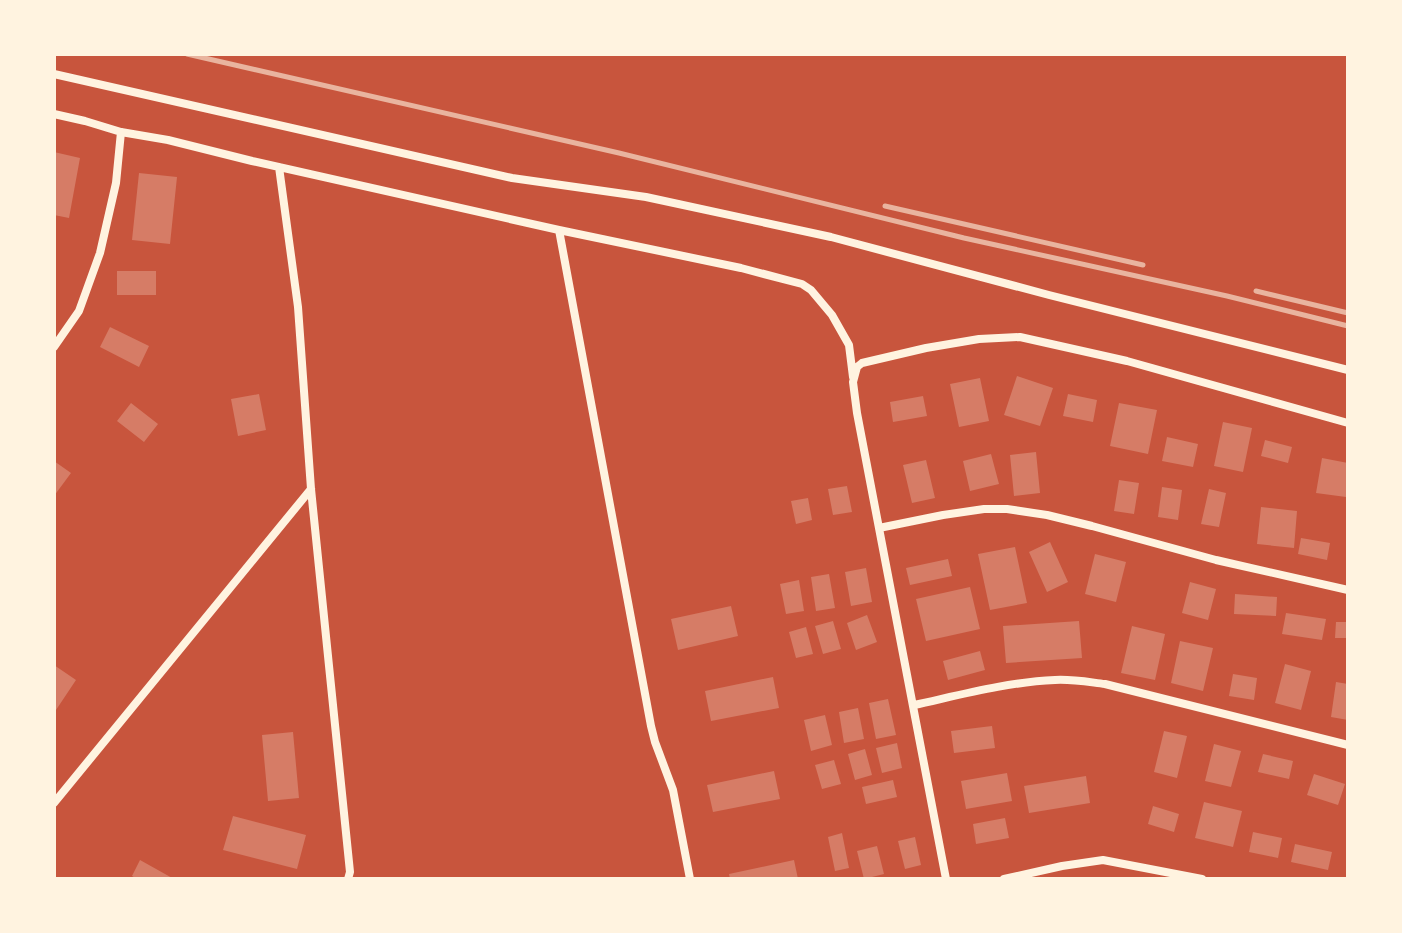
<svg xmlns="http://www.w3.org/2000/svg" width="1402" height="933" font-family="'Alegreya Sans',sans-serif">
	<rect width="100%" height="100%" fill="#c8553d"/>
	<path fill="#d67c66" d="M54,152L80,158L69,218L54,215Z
		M139,173L177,177L170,244L132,240Z
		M117,271H156V295H117Z
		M110,327L149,346L139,367L100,347Z
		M1017,376L1053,388L1040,426L1004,415Z
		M980,378L989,421L959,427L950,384Z
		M259,394L266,430L238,436L231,399Z
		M1068,394L1097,400L1093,422L1063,416Z
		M923,396L927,416L893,422L890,402Z
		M131,403L158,424L144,442L117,421Z
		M1119,403L1157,410L1148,454L1110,446Z
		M1223,422L1252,428L1243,472L1214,466Z
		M1167,437L1198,444L1193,467L1162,461Z
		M1265,440L1292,447L1288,463L1261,456Z
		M1036,452L1040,493L1014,496L1010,455Z
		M991,454L999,484L970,491L963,461Z
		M1322,458L1348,463L1346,497L1316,493Z
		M926,460L935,498L912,503L903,465Z
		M54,461L71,473L54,496Z
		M1119,480L1139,483L1134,514L1114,511Z
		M847,486L852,512L833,515L828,489Z
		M1162,487L1182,490L1178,520L1158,517Z
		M1209,489L1226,493L1219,527L1201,524Z
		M808,498L812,520L796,524L791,501Z
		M1261,507L1297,511L1294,548L1257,544Z
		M1301,538L1330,543L1327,560L1298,554Z
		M1050,542L1068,582L1047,592L1029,552Z
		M1015,547L1027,603L990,610L978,554Z
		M1095,554L1126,562L1116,602L1085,594Z
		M948,559L952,576L910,585L906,568Z
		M866,568L872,602L851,606L845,572Z
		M829,574L835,608L816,611L811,577Z
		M799,580L804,611L786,614L780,584Z
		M1190,582L1216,589L1208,620L1182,613Z
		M970,587L980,629L926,641L916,599Z
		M1235,594L1277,597L1276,616L1234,614Z
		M731,606L738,636L678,650L671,619Z
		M1286,613L1326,619L1322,640L1282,634Z
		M867,615L877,642L856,650L847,623Z
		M833,621L841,649L823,654L815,626Z
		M1079,621L1082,658L1006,663L1003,626Z
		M1336,622H1348V638H1335Z
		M1132,626L1165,634L1155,680L1121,673Z
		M806,627L813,654L796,658L789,632Z
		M1180,641L1213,648L1203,691L1171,683Z
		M980,651L985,670L948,680L943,661Z
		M1285,664L1311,671L1301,710L1275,703Z
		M54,665L76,680L54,713Z
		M1233,674L1257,678L1254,700L1229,696Z
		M773,677L779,708L711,721L705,691Z
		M1336,682L1348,684V720L1331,717Z
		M888,699L896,735L876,739L869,703Z
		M858,708L864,739L844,743L839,712Z
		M825,715L832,745L811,751L804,720Z
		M992,726L995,748L954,753L951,731Z
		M1164,731L1187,736L1177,778L1154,772Z
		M293,732L299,798L268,801L262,735Z
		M897,743L902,768L882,773L876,748Z
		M1214,744L1241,751L1231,787L1205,781Z
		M865,749L872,775L855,780L848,754Z
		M1263,754L1293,761L1289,779L1258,772Z
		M834,760L841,784L822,789L815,765Z
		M774,771L780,799L713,812L707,785Z
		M1007,773L1012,801L966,809L961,781Z
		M1314,774L1345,784L1338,805L1307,795Z
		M1086,776L1090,803L1029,813L1024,786Z
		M893,780L897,797L866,804L862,787Z
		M1204,802L1242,811L1233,847L1195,838Z
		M1153,806L1179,814L1174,832L1148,824Z
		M233,816L306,835L297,869L223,850Z
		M1005,818L1009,838L976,844L973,824Z
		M1253,832L1282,838L1278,858L1249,852Z
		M842,833L849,868L835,871L828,837Z
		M915,837L921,865L905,869L898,841Z
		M1295,844L1332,852L1328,870L1291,862Z
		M877,846L884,874L864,879L857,851Z
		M140,860L174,879H137L132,876Z
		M794,860L798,879H730L729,874Z"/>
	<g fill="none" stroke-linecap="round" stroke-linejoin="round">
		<path stroke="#fff3e0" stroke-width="8" d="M54,74L512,178L646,197L831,237L1049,295L1348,370
			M54,114L85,121L121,132L168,140L252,161L559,230L741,268L802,284L811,290L832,315L849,345L853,377
			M279,167L298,307L311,489L350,872L348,879
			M559,230L651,726L655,742L673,790L690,879
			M54,347L79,311L100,253L116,183L121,132
			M879,528L943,515L984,509H1007L1047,515L1092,526L1216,560L1348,590
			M914,705C960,695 1008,682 1055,680C1072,679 1088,682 1105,684L1348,745
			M54,803L311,489
			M946,879L857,413L853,382L857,367L862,363L926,348L979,339L1020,337L1127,361L1348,423
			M1004,879L1062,866L1103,860L1202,879"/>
		<path stroke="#e9b49f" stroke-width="5" d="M187,54L619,153L964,238L1227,296L1348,326
			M885,206L1143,265
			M1256,291L1348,313"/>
	</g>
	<rect width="1402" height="933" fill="none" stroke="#fff3e0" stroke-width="112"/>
</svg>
